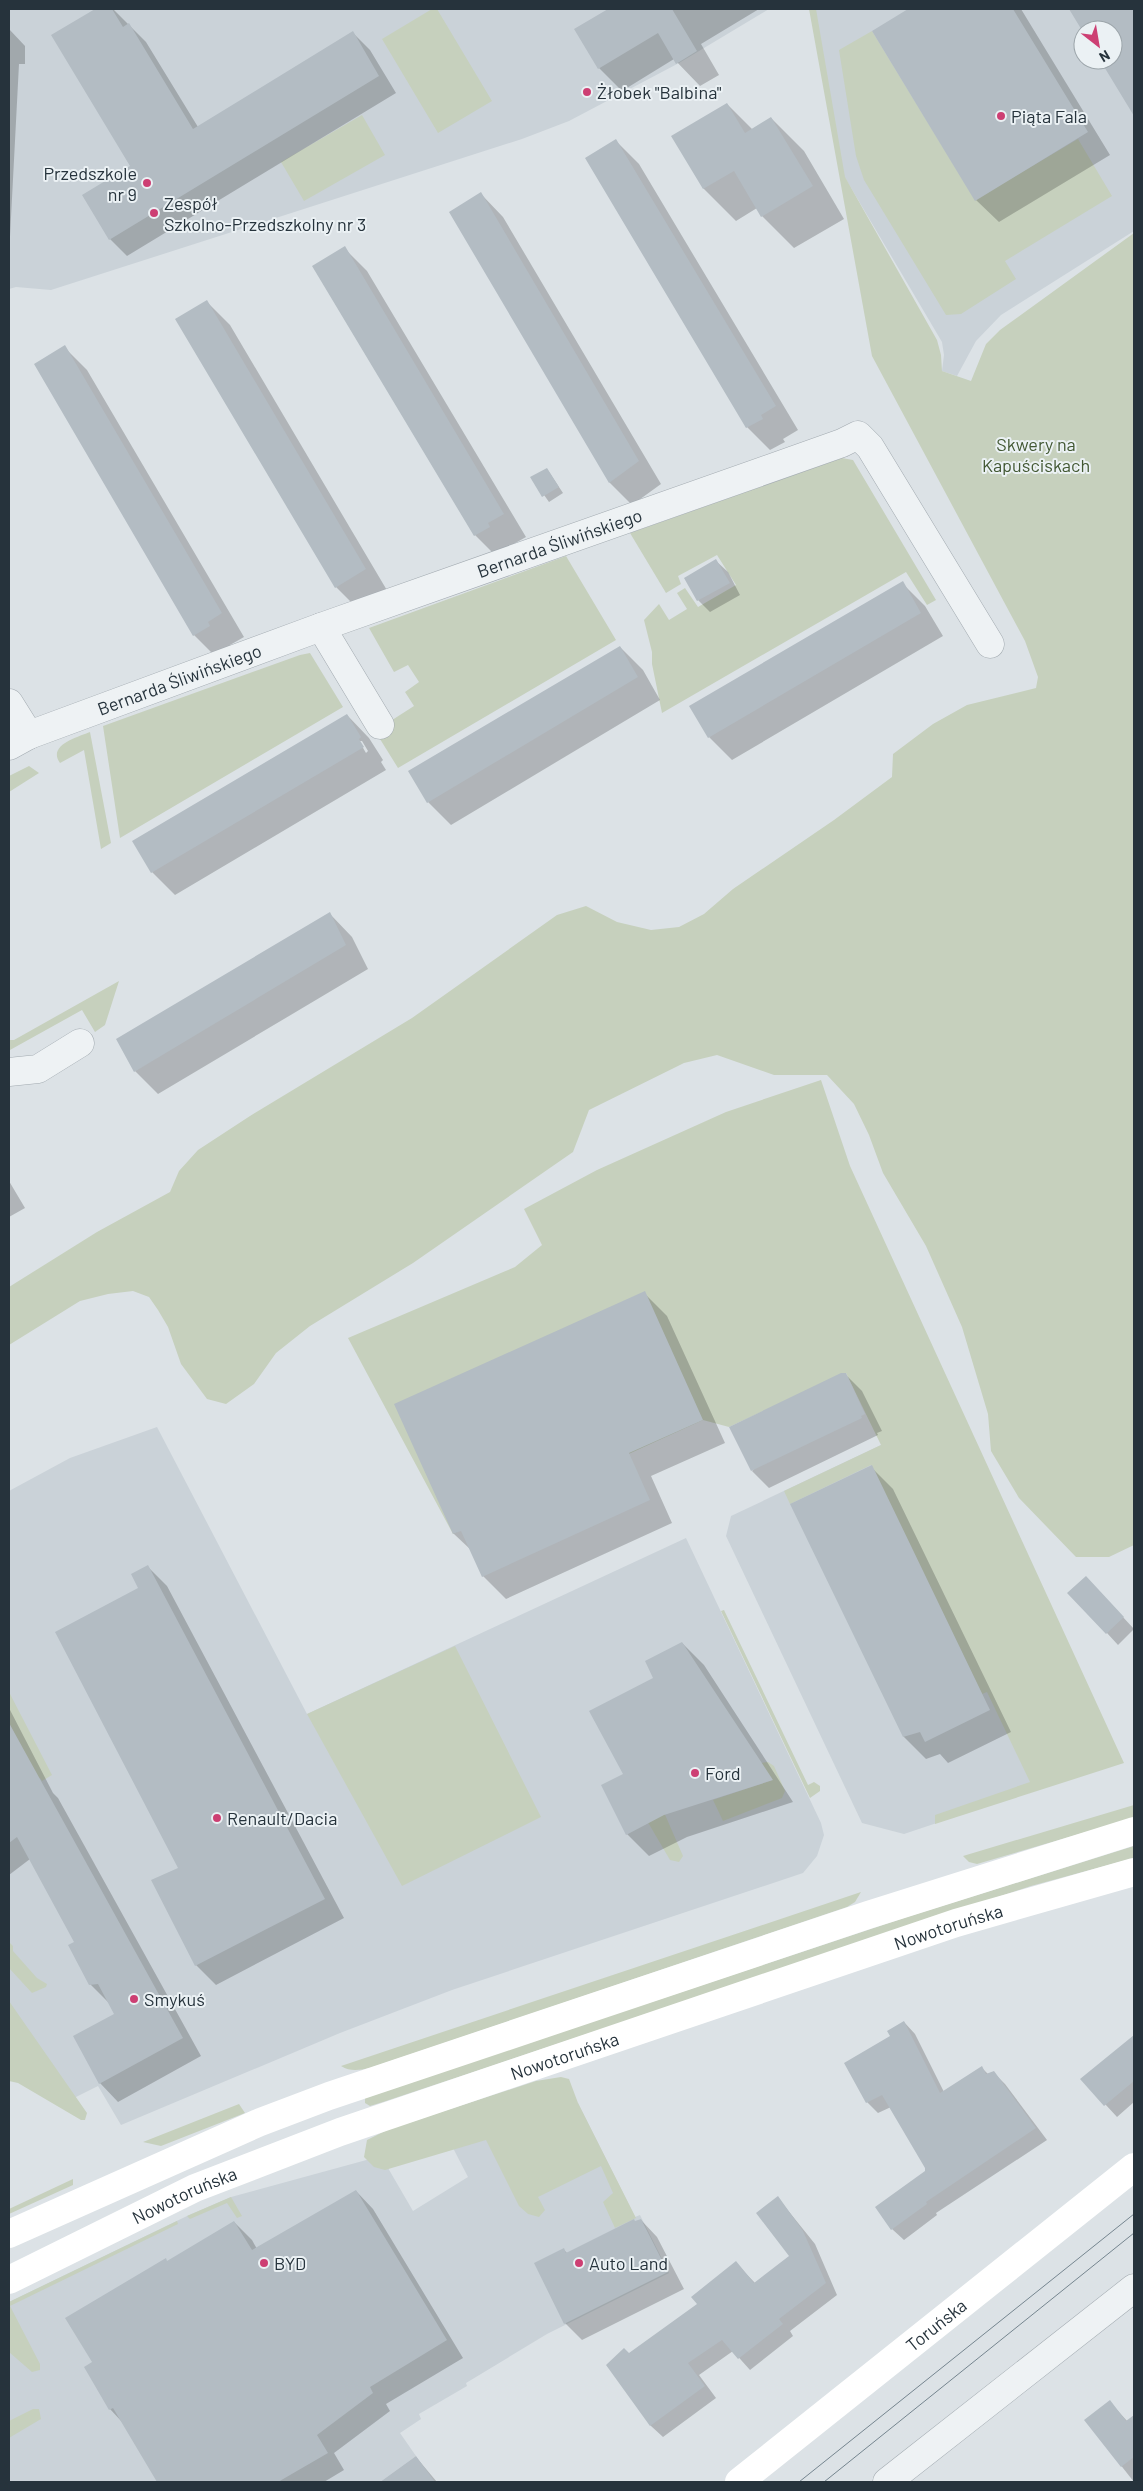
<svg xmlns="http://www.w3.org/2000/svg" width="1143" height="2491" font-family="Barlow,sans-serif">
	<rect width="100%" height="100%" fill="#dce2e6"/>
	<path fill="#cad2d8" fill-rule="evenodd" d="M9,9H769L679,63L569,121L522,139L51,290L16,287L9,289Z
		M815,9H1134V231L1001,315L976,341L957,376L942,371L944,355L942,342L844,176ZM1083,30H1113V60H1083Z
		M157,1427L307,1714L686,1538L821,1823L824,1835L817,1856L803,1873L452,1990L340,2033L121,2125L98,2086L72,2099L9,2057V1491L70,1458Z
		M881,1445L1047,1786L904,1834L862,1823L726,1536L731,1516Z
		M578,2103L635,2217L640,2215L669,2273L547,2334L466,2383L467,2386L419,2414L421,2419L400,2433L416,2456L380,2482H9V2302L187,2216L231,2197L381,2156L413,2211L468,2177L453,2148Z"/>
	<path fill="#c6d0bd" d="M432,9H437L492,101L438,133L382,39Z
		M809,9H816L845,177L937,340L941,355L942,371L971,381L986,344L1000,330L1134,233V1545L1109,1557H1076L1019,1498L991,1451L988,1414L962,1327L926,1246L883,1173L869,1135L854,1104L827,1075H774L717,1055L684,1063L589,1110L573,1152L413,1263L310,1326L276,1353L254,1384L226,1404L207,1399L181,1364L168,1327L158,1310L149,1297L133,1291L108,1294L80,1301L9,1345V1287L97,1232L170,1192L179,1171L198,1150L250,1116L412,1018L557,915L586,906L617,922L651,930L679,927L704,914L733,889L834,820L892,777L893,754L933,724L967,705L1036,688L1038,677L1025,641L872,356Z
		M872,31L975,200L1078,139L1112,196L1005,261L1016,279L961,314L946,315L864,180L856,156L839,50Z
		M362,115L385,155L304,201L281,162Z
		M842,458L853,460L936,600L927,605L906,572L662,713L652,664V652L644,620L659,604L669,620L687,609L677,593L685,588L698,607L736,585L717,555L678,576L681,584L666,593L630,533Z
		M566,556L616,640L398,768L375,731L414,706L405,692L419,682L408,665L394,672L369,628Z
		M310,653L343,707L120,838L103,726L300,655Z
		M90,732L111,843L101,849L84,750L60,763C47,745 78,737 90,732Z
		M29,766L39,773L9,792V776Z
		M119,981L105,1025L95,1032L82,1010L10,1050L9,1040H14Z
		M821,1080L850,1166L1124,1763L935,1824V1815L1030,1782L987,1692L982,1694L871,1465L790,1504L784,1491L881,1445L846,1373L729,1427L703,1420L453,1534L348,1338L515,1267L542,1245L524,1209L597,1170L726,1112Z
		M724,1610L808,1785L814,1782L820,1786V1791L810,1798L721,1611Z
		M455,1646L541,1817L402,1886L307,1714Z
		M9,1692L52,1775L42,1781L40,1778L9,1795V1778L14,1774L18,1756L9,1762V1754L22,1747L9,1723Z
		M768,1762L774,1766L785,1791L782,1798L723,1821L713,1800L772,1780L761,1763Z
		M1134,1805V1818L977,1864L969,1862L963,1856Z
		M663,1810L683,1856L679,1862L670,1860L646,1819Z
		M1134,1846V1858L1031,1886L383,2102L370,2106L365,2103V2098L371,2095L907,1917Z
		M861,1892L855,1902L847,1907L370,2068C359,2070 351,2072 341,2066Z
		M9,1942L13,1946V1951L37,1978L47,1984L46,1987L32,1993L9,1968Z
		M9,2001L87,2113L85,2120H81L18,2083L9,2081Z
		M561,2077L569,2079L578,2103L636,2218L615,2228L603,2202L613,2193L601,2166L538,2197L545,2210L539,2217L528,2214L519,2206L486,2140L385,2170L374,2167L364,2157L367,2140L389,2129L536,2081Z
		M239,2104L245,2113L161,2146L143,2142Z
		M73,2179V2185L9,2214V2209Z
		M231,2197L242,2216L237,2218L227,2203L190,2219L187,2216Z
		M177,2221L178,2224L10,2306L40,2364V2370L32,2372L9,2352V2302Z
		M33,2409H39L41,2419L9,2438V2421Z"/>
	<path fill="#0003" fill-rule="evenodd" d="M97,9H113L146,42L198,127L353,33L370,50L396,93L127,256L110,239L132,166L53,36Z
		M610,9H759L701,44L719,75L700,86L674,59L622,91L599,68L576,30Z
		M910,9H1021L1110,155L999,222L976,200L874,31Z
		M1070,9H1134V110L1102,60H1113V30H1083Z
		M9,29L25,46V64H19L9,256Z
		M727,104L753,130L771,118L804,151L844,219L794,248L762,216L757,208L736,221L704,189L673,137Z
		M616,141L639,164L798,430L783,439L785,442L770,450L747,427Z
		M481,194L503,217L661,484L632,505L610,483L451,212Z
		M344,248L367,271L526,537L510,546L498,558L475,535Z
		M207,302L230,325L388,592L359,610L336,587L177,320Z
		M64,347L87,370L244,637L230,645L232,649L217,658L194,635Z
		M547,469L563,493L549,502L532,478Z
		M716,561L728,572L740,595L710,612L698,600L686,578Z
		M902,583L925,606L943,636L732,760L709,737Z
		M620,647L643,670L660,700L451,825L428,802Z
		M347,715L369,738L383,760L381,762L386,770L175,895L152,872ZM359,741H362L368,751L366,753Z
		M330,914L352,937L368,969L158,1094L135,1071Z
		M9,1181L25,1208L9,1217Z
		M644,1293L667,1316L725,1443L651,1476L672,1523L506,1599L483,1576L471,1550L454,1534L396,1405Z
		M845,1374L862,1391L882,1431L877,1433L878,1435L769,1488L752,1471Z
		M871,1467L893,1489L1011,1732L948,1763L940,1754L926,1759L904,1737Z
		M148,1567L167,1586L344,1918L216,1985L196,1965L153,1881L180,1868L140,1589Z
		M1097,1589L1134,1629L1118,1645L1107,1633Z
		M682,1643L704,1665L793,1802L687,1837L649,1856L627,1834L625,1775L655,1679Z
		M9,1708L53,1793L58,1798L201,2056L118,2102L100,2083L116,2014L109,2003L90,1984L76,1943L30,1859L9,1875V1797L15,1793L9,1781Z
		M904,2022L915,2034L944,2092L982,2068L988,2074L993,2072L1005,2084L1047,2140L936,2213L937,2215L904,2240L892,2229L926,2172V2168L891,2107L878,2113L867,2102L892,2037Z
		M1127,2043L1134,2050V2102L1117,2117L1082,2079Z
		M356,2191L373,2209L463,2358L386,2404L390,2411L334,2453L344,2470L324,2482H159L123,2423L110,2409L93,2363L168,2262L234,2222L252,2240L257,2249Z
		M778,2198L815,2244L837,2295L790,2331L793,2336L750,2370L733,2351L699,2375L716,2398L663,2437L651,2426L607,2365L629,2354L698,2305L736,2263L755,2283L791,2256Z
		M641,2220L657,2237L684,2289L582,2340L565,2323L564,2250L567,2253Z
		M1110,2402L1128,2422L1134,2418V2482L1086,2421Z
		M416,2457L437,2482H382Z"/>
	<path fill="#b3bcc3" d="M95,9H112L123,27L129,23L193,129L353,31L379,76L109,240L82,195L130,166L51,35Z
		M608,9H672L697,51L676,64L658,33L598,69L574,29Z
		M908,9H1013L1088,132L975,201L872,31Z
		M1069,9H1134V116L1100,60H1113V30H1083V32Z
		M727,103L745,133L771,117L813,186L761,217L734,171L703,189L671,136Z
		M616,139L776,406L761,415L763,419L746,428L585,158Z
		M481,192L639,461L609,483L449,212Z
		M345,246L504,514L488,523L490,527L474,536L312,266Z
		M207,300L366,569L335,588L175,319Z
		M65,345L222,613L208,622L210,626L193,636L34,364Z
		M547,468L559,487L542,497L530,477Z
		M716,559L730,583L697,601L684,578Z
		M903,581L921,613L708,738L689,706Z
		M620,646L638,677L427,803L408,771Z
		M347,714L361,737L359,739L364,747L151,873L132,841Z
		M330,912L346,945L134,1072L116,1039Z
		M645,1291L703,1420L629,1453L650,1500L482,1577L461,1531L453,1534L394,1404Z
		M841,1373H846L865,1414L861,1416L862,1418L751,1471L729,1427Z
		M872,1465L990,1710L925,1742L920,1732L903,1737L790,1504Z
		M148,1565L325,1899L195,1966L151,1880L178,1868L55,1632L138,1588L131,1574Z
		M1086,1576L1124,1617L1106,1634L1067,1593Z
		M682,1642L773,1780L664,1815L626,1835L601,1785L623,1774L589,1711L653,1678L645,1661Z
		M9,1723L183,2038L99,2084L73,2036L114,2014L98,1984L89,1985L68,1945L74,1942L17,1837L9,1843Z
		M904,2021L940,2093L982,2066L986,2074L994,2071L1036,2128L926,2202L927,2204L891,2230L875,2207L925,2171V2168L882,2095L866,2103L844,2063L890,2036L887,2031Z
		M1134,2035V2081L1104,2106L1080,2079Z
		M356,2190L447,2340L370,2387L373,2393L317,2435L328,2453L278,2482H157L113,2408L109,2410L84,2367L92,2362L65,2318L166,2258L167,2261L234,2221L252,2250Z
		M778,2196L803,2231L826,2283L779,2319L783,2324L738,2359L722,2340L688,2363L705,2386L650,2426L606,2365L624,2348L629,2353L697,2304L691,2297L736,2261L754,2283L789,2256L756,2213Z
		M634,2219L635,2221L641,2219L668,2272L564,2324L534,2263L564,2248L566,2253Z
		M1110,2400L1126,2421L1134,2415V2457L1121,2467L1084,2420Z
		M416,2456L435,2482H380Z"/>
	<g fill="none" stroke-linecap="round" stroke-linejoin="round">
		<g stroke="#a2aab0" stroke-width="29">
			<g id="street">
				<path d="M321,627L380,725"/>
				<path id="s1" d="M9,703L29,735L321,627L842,443L858,435L870,447L990,644"/>
				<path d="M9,746L29,735"/>
				<path d="M9,1072L38,1069L80,1043"/>
				<path d="M887,2482L1134,2288"/>
			</g>
		</g>
		<use href="#street" stroke="#eef2f4" stroke-width="28"/>
		<g stroke="#fff" stroke-width="28">
			<path d="M9,2234L258,2123L329,2096L868,1915L1134,1831"/>
			<path id="s2" d="M9,2280L195,2188L340,2132L956,1923L1134,1872"/>
			<path id="s3" d="M739,2482L1134,2167"/>
		</g>
		<path stroke="#75858f" stroke-width="1" d="M799,2482L1134,2214
			M824,2482L1134,2233"/>
	</g>
	<g fill="#cd3f73" stroke="#ebf1f4" stroke-width="2">
		<circle cx="587" cy="92" r="5"/>
		<circle cx="1001" cy="116" r="5"/>
		<circle cx="147" cy="183" r="5"/>
		<circle cx="154" cy="213" r="5"/>
		<circle cx="695" cy="1773" r="5"/>
		<circle cx="217" cy="1818" r="5"/>
		<circle cx="134" cy="1999" r="5"/>
		<circle cx="264" cy="2263" r="5"/>
		<circle cx="579" cy="2263" r="5"/>
	</g>
	<g text-anchor="middle" dominant-baseline="central" stroke-width="4" stroke-linejoin="round" paint-order="stroke">
		<g font-size="18" fill="#26333c" stroke="#ebf1f4" text-anchor="start">
			<text x="597" y="92">Żłobek "Balbina"</text>
			<text x="1011" y="116">Piąta Fala</text>
			<text x="137" y="173" text-anchor="end">Przedszkole<tspan x="137" dy="21">nr 9</tspan></text>
			<text x="164" y="203">Zespół<tspan x="164" dy="21">Szkolno-Przedszkolny nr 3</tspan></text>
			<text x="705" y="1773">Ford</text>
			<text x="227" y="1818">Renault/Dacia</text>
			<text x="144" y="1999">Smykuś</text>
			<text x="274" y="2263">BYD</text>
			<text x="589" y="2263">Auto Land</text>
		</g>
		<g font-size="18" fill="#425833" stroke="#ebf1f4">
			<text x="1036" y="444">Skwery na<tspan x="1036" dy="21">Kapuściskach</tspan></text>
		</g>
		<g font-size="18" fill="#26333c" stroke="#ebf1f4">
			<text stroke="none"><textPath href="#s1" startOffset="602">Bernarda Śliwińskiego</textPath></text>
			<text stroke="none"><textPath href="#s1" startOffset="198">Bernarda Śliwińskiego</textPath></text>
			<text stroke="none"><textPath href="#s2" startOffset="1005">Nowotoruńska</textPath></text>
			<text stroke="none"><textPath href="#s2" startOffset="600">Nowotoruńska</textPath></text>
			<text stroke="none"><textPath href="#s2" startOffset="195">Nowotoruńska</textPath></text>
			<text stroke="none"><textPath href="#s3" startOffset="252">Toruńska</textPath></text>
		</g>
	</g>
	<rect width="1143" height="2491" fill="none" stroke="#26333c" stroke-width="20"/>
	<g transform="translate(1098 45) rotate(149)"><circle r="24" fill="#ebf1f4" stroke="#9ca5aa"/>
	<path d="M0-4L9 19L0 12L-9 19Z" fill="#cd3f73"/>
	<text y="-8" font-size="14" font-weight="bold" text-anchor="middle" fill="#26333c">N</text>
	</g>
</svg>
